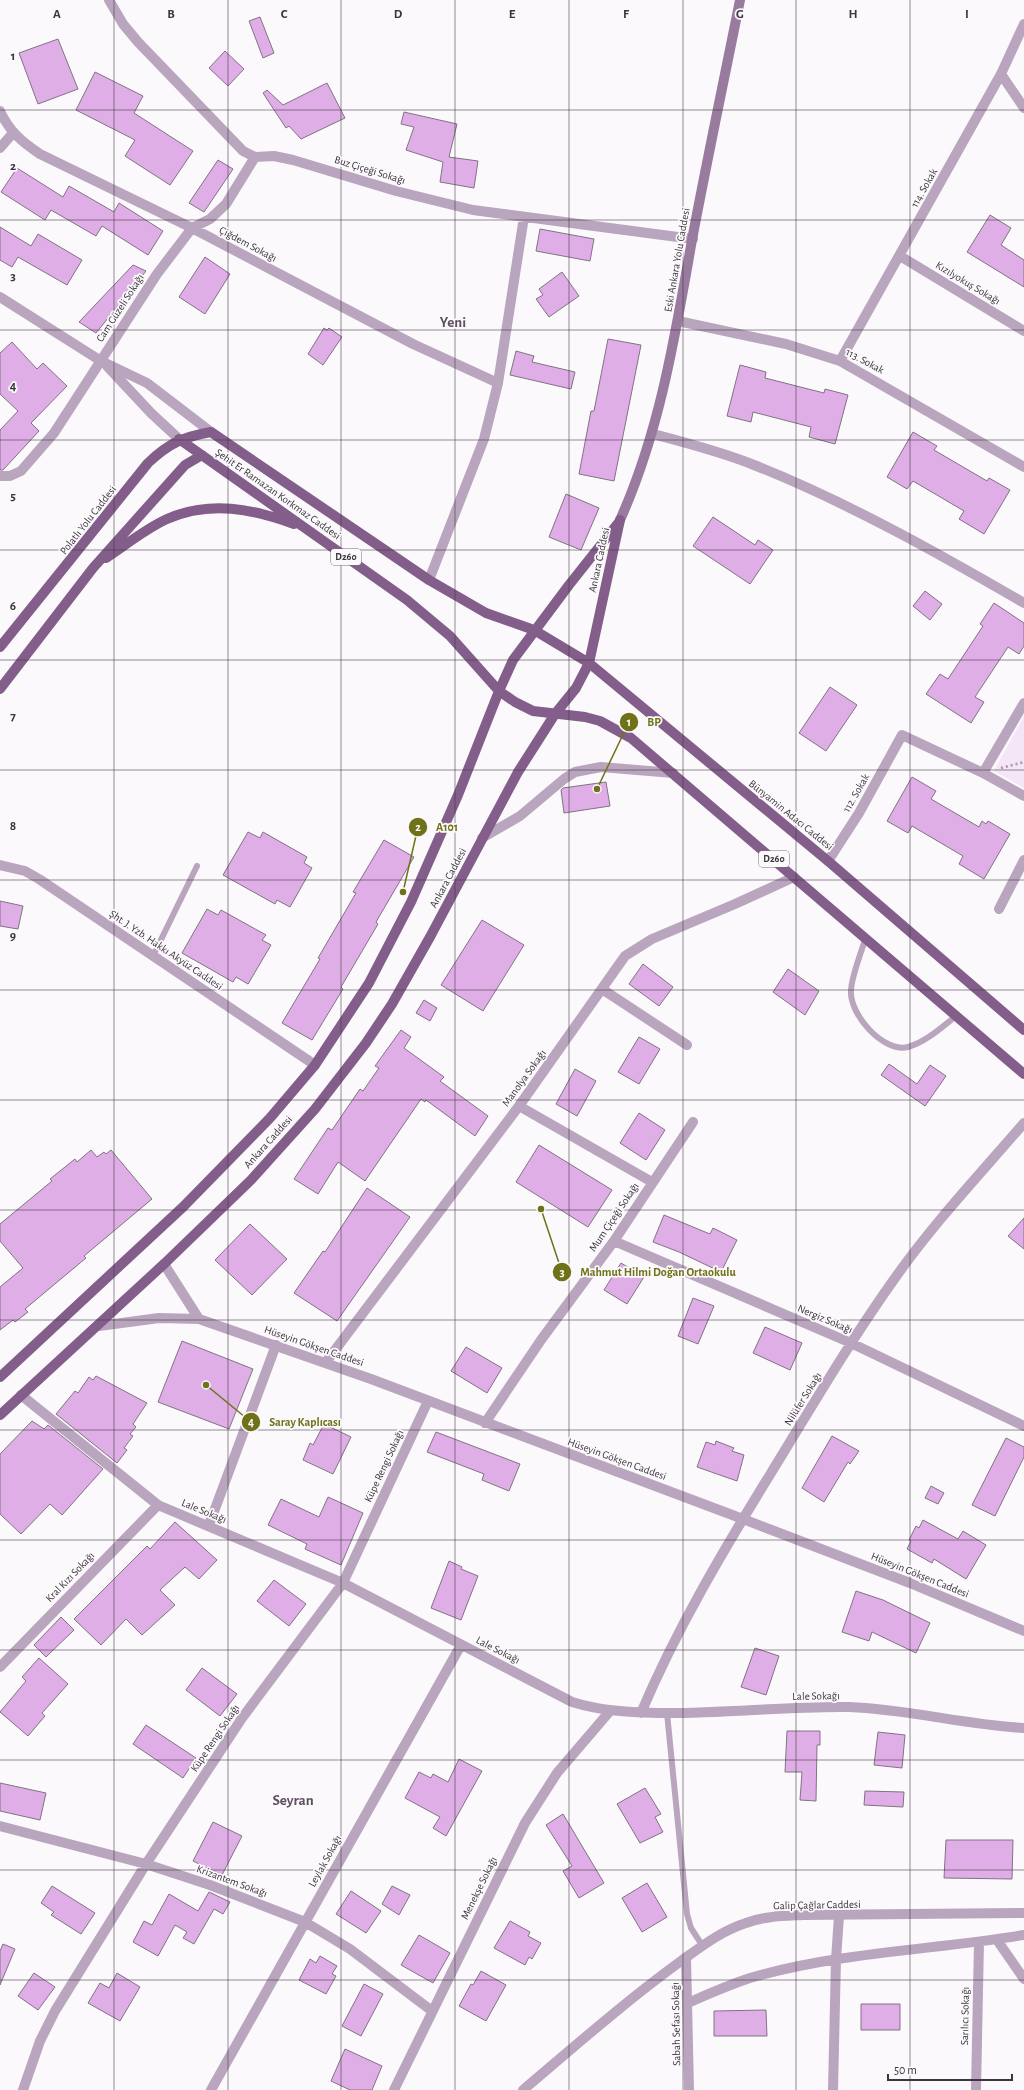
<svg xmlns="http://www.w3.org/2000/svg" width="1024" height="2090" font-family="'Alegreya Sans',sans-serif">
	<rect width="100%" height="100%" fill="#fcf9fd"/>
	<path fill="#f6e4f9" d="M1024,716V788L994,771Z"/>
	<path fill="#dfaee7" stroke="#817383" d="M260,17L274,53L263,58L249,21Z
		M58,39L78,89L38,104L19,53Z
		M225,51L244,69L228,86L209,68Z
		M95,72L143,96L134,113L193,151L170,185L125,156L135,140L76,110Z
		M327,83L345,118L301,139L289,126L286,128L263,93L267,90L283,105Z
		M404,112L457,124L449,157L478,161L474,188L440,182L443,162L406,150L414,127L401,124Z
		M218,160L233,169L204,212L189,203Z
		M17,168L63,197L69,186L114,212L119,203L163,231L148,255L102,226L96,236L51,210L45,220L1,192Z
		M990,215L1011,228L1001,245L1024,260V287L967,252Z
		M0,227L31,246L38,234L82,260L67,285L18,257L12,267L0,260Z
		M540,229L594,239L590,261L536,251Z
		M205,257L230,274L205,314L179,297Z
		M133,265L146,271L96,333L79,322Z
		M562,272L579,296L549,317L536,299L543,295L539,289Z
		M324,328L327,330L329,328L342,337L323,365L308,354Z
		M608,339L641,345L614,481L579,474L591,411H594Z
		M12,342L37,369L43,363L67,386L31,423L39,431L3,470H0V430L18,411L0,394V353Z
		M516,351L534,356L532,362L575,372L571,389L510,375Z
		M740,365L766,372L765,378L824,393L825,389L848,395L835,444L809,437L811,427L753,412L751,422L727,416Z
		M913,432L937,446L934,450L987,481L989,478L1010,490L984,534L959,519L964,511L913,481L907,489L887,477Z
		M566,494L599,508L581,550L549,537Z
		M713,517L755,545L758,540L773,550L750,584L693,546Z
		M925,591L942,604L930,620L913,606Z
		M994,603L1024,623V646L1019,654L1008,647L975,697L984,702L971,723L926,694L940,674L948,679L983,626L980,624Z
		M830,687L857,705L826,751L799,733Z
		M912,777L936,791L931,799L979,827L982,821L986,824L988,821L1010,834L984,879L959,864L963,856L912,826L908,833L887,821Z
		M606,782L610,806L564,813L561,790L563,788Z
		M248,832L260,838L263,832L307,857L304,863L312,868L290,907L277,900L275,904L223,875Z
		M384,840L414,857L376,922L378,924L341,987L343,989L312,1040L282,1023L320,959L318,958L356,893L353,892Z
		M0,901L23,906L18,929L0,926Z
		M207,909L218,915L221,910L266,935L262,940L271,945L248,984L236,977L233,982L182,953Z
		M482,920L524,945L483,1011L441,985Z
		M643,964L673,987L659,1006L629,984Z
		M788,969L819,991L805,1015L773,992Z
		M424,1000L437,1008L430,1021L416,1013Z
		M401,1030L411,1037L404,1048L444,1077L440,1081L488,1116L475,1136L426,1100L425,1102L421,1099L365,1181L338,1162L318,1194L294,1179L328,1128L332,1130L360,1089L363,1091L379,1068L375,1066Z
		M639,1037L660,1049L639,1084L618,1072Z
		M889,1064L917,1084L930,1065L946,1076L925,1106L881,1075Z
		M575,1069L596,1081L577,1116L556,1104Z
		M639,1113L665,1130L646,1160L620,1143Z
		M539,1145L612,1190L588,1227L516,1182Z
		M91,1150L97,1157L104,1152L106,1154L111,1150L152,1199L84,1256L86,1258L25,1309L28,1312L15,1322L13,1320L0,1330V1287L23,1268L0,1241V1224L52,1181L50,1179L75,1159L77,1162Z
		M367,1188L410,1217L337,1321L294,1293L323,1251L325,1252Z
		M664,1215L710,1234L713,1228L737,1240L721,1272L679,1252L653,1242Z
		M1024,1218V1249L1008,1236Z
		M250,1224L287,1259L252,1295L215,1260Z
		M621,1263L644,1277L627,1304L604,1290Z
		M693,1298L714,1306L698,1344L678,1336Z
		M765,1327L802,1343L790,1370L753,1353Z
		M182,1341L253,1369L229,1429L158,1402Z
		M466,1347L502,1368L487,1393L451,1371Z
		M96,1376L147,1403L133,1424L136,1427L130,1434L133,1436L124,1448L127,1450L117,1463L56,1414L75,1391L78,1393L89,1377L93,1380Z
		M32,1421L44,1429L48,1425L103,1469L62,1515L50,1504L21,1534L0,1514V1454Z
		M324,1424L351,1437L333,1474L303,1460L310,1443L313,1445Z
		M436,1432L520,1464L509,1491L482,1480L484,1474L427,1452Z
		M832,1436L859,1451L850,1464L848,1462L824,1502L802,1488Z
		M1006,1438L1024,1447V1457L995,1516L972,1505Z
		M716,1441L734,1448L732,1451L744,1455L737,1481L697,1467L706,1442L715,1445Z
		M931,1486L944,1493L938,1504L925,1498Z
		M328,1497L363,1513L341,1565L305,1549L307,1544L268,1525L281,1499L319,1517Z
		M923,1520L958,1539L963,1531L986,1545L966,1579L934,1559L932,1563L907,1549L911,1541L909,1540L916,1526L919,1528Z
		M175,1522L217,1560L199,1579L185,1567L160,1590L175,1605L142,1635L126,1619L101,1645L74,1619L147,1546L150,1549Z
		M449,1561L462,1567L461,1569L478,1576L461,1620L431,1608Z
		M274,1580L306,1604L289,1626L257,1601Z
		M856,1591L883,1600L930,1623L916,1653L872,1632L869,1641L842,1632Z
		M61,1617L74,1630L46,1657L34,1645Z
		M755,1648L779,1656L766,1695L741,1687Z
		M39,1658L68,1684L42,1713L45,1716L28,1736L0,1712L26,1681L22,1677Z
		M202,1668L237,1694L220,1716L186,1690Z
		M146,1725L196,1758L183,1778L133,1744Z
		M787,1731H820V1745H817L816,1801L800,1800L802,1772H785Z
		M878,1732L905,1735L902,1768L874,1765Z
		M459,1759L482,1771L446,1836L433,1828L440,1817L405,1798L419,1772L431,1778L433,1774L448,1782Z
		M0,1783L46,1793L40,1820L0,1811Z
		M645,1788L661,1814L655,1817L663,1832L640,1843L617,1804Z
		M865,1791L904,1792L903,1807L864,1805Z
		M563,1814L604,1883L579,1898L563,1871L572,1866L546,1825Z
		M213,1822L242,1836L222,1875L193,1861Z
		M946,1840H1013L1012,1879L944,1878Z
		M647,1883L667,1917L642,1932L622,1898Z
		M52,1886L95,1913L81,1934L51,1915L54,1912L41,1903Z
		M392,1886L410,1895L399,1915L382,1904Z
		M351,1891L381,1911L366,1933L336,1914Z
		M209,1892L230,1902L223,1914L214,1909L194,1944L183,1938L187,1932L175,1925L158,1956L133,1942L144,1921L152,1925L169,1894L198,1911Z
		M510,1921L530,1932L528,1936L541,1943L532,1959L529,1957L525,1965L494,1948Z
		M419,1935L450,1953L433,1983L401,1965Z
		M3,1944L15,1949L0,1985V1951Z
		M320,1956L337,1966L332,1974L336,1976L326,1994L299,1980L310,1959L316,1963Z
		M481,1971L506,1985L486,2021L459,2006L471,1984L473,1985Z
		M34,1973L55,1987L38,2010L18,1996Z
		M117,1973L140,1987L120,2021L88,2003L100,1983L109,1988Z
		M364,1984L383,1994L361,2036L342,2026Z
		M861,2004H900V2030H861Z
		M766,2010L767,2036H714V2011Z
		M345,2049L382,2066L372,2090H350L331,2081Z"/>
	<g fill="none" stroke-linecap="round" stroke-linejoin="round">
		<path stroke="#a09ca1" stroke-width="2.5" stroke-dasharray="2 3" stroke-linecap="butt" d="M1001,768L1024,762"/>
		<path stroke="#baa5be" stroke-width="6" d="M866,937C861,953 852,975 851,990C849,1014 883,1053 908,1047C926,1042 942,1027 956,1016
			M153,956L197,866
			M667,1713L687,1914L691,1928L702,1945"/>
		<path stroke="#baa5be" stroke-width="10" d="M109,0L123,24L138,42L243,151L255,157L274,156L293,160L396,191L473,210L693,239
			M1001,74L1024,108
			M0,111C9,131 22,142 40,154L192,228L413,344L498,383
			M0,148L13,133
			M900,256L1024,331
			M678,321L786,344L840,361L1024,467
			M840,361L1001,74L1024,24
			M653,434C687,443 722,452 754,465C847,502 938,553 1024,603
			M0,476H10L21,471L54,433L157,274L192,228L210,219L226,204L255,157
			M429,580L484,439L498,383L524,217
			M983,773L1024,703
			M482,838L520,816L564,779L575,772L601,767L673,773
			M828,861L859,813L902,735L983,773L1024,796
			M0,865L25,871L39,879L315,1065
			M999,909L1024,860
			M602,989L687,1045
			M519,1106L652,1182
			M614,1241L851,1343L1024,1426
			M326,1362L519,1106L625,956L652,939L735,904L794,877
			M21,1395L158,1505L343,1583L572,1702C601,1711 628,1712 658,1713C722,1714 786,1706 849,1707C908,1709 965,1725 1024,1728
			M485,1423L541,1340L614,1241L693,1122
			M209,1525L276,1345
			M0,1667L158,1505
			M641,1713C677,1628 723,1551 771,1473C811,1408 850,1341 895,1278C933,1224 980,1174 1024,1123
			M0,1826L146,1864L210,1885L305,1922L350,1949L432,2011
			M997,1940L1024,1979
			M686,1958L689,2090
			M688,2003C708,1994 729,1985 750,1978C839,1952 933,1950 1024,1935
			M23,2090L40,2041L55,2011L146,1864L242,1718L343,1583L428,1401
			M211,2090L461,1645
			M394,2090L525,1823L557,1773L610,1711
			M833,2090L836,1959L839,1916
			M976,2090L979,1942"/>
		<path stroke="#baa5be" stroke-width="10" d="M0,297L101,361L147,383L211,432
			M107,366L151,413L179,439
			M164,1264L199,1319
			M99,1326L159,1318L199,1319L371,1379L743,1519L910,1583L1024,1631
			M523,2090C575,2046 626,2001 681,1961C702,1946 721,1931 746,1923C764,1916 784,1916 803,1915L1024,1913"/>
		<path stroke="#9a7ba0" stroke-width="10" d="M620,520C660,431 675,336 692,240C707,160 724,80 740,0"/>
		<path stroke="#835e8a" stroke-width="10" d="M179,439L407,600L450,636L499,691L515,702L533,711L585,717L600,721L631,738L1024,1074
			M106,558C126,545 145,529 167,519C210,500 253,509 294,524
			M0,647L148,463C169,443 183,437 211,432L429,580L486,613L534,630L589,663L828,861L1024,1030
			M0,689L93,568L185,465L202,455
			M0,1377L183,1207L270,1118L315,1065L369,983L411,902L458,795L499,691L513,660L569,585L619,522
			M0,1415L164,1264L251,1180L315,1109L366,1043L392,1004L430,937L518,772L555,714L576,688L589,663L620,520"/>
	</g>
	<path fill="none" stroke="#3b353c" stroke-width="1" stroke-opacity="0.55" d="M114,0V2090M228,0V2090M341,0V2090M455,0V2090M569,0V2090M683,0V2090M796,0V2090M910,0V2090M0,110H1024M0,220H1024M0,330H1024M0,440H1024M0,550H1024M0,660H1024M0,770H1024M0,880H1024M0,990H1024M0,1100H1024M0,1210H1024M0,1320H1024M0,1430H1024M0,1540H1024M0,1650H1024M0,1760H1024M0,1870H1024M0,1980H1024"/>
	<g text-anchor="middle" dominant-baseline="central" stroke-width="3.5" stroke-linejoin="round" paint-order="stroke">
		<g fill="#fcf9fd" stroke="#757076" stroke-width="1">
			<rect x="331" y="549" width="30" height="16" rx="3"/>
			<rect x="759" y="851" width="30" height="16" rx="3"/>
		</g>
		<g font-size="10" font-weight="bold" fill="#3b353c">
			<text x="346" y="557">D260</text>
			<text x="774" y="859">D260</text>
		</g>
		<g font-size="11" fill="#3b353c" stroke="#fcf9fd">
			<text transform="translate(370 170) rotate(17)">Buz Çiçeği Sokağı</text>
			<text transform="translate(924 188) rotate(-61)">114. Sokak</text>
			<text transform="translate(248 244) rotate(28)">Çiğdem Sokağı</text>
			<text transform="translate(677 260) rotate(-80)">Eski Ankara Yolu Caddesi</text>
			<text transform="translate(968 283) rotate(31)">Kızılyokuş Sokağı</text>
			<text transform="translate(120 308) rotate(-57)">Cam Güzeli Sokağı</text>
			<text transform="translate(865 361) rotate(28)">113. Sokak</text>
			<text transform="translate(278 494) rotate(35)">Şehit Er Ramazan Korkmaz Caddesi</text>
			<text transform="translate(88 520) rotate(-52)">Polatlı Yolu Caddesi</text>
			<text transform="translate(599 560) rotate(-78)">Ankara Caddesi</text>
			<text transform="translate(856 793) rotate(-60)">112. Sokak</text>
			<text transform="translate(791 815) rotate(39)">Bünyamin Adacı Caddesi</text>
			<text transform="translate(448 878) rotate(-62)">Ankara Caddesi</text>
			<text transform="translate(166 950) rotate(34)">Şht. J. Yzb. Hakkı Akyüz Caddesi</text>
			<text transform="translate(524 1078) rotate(-54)">Manolya Sokağı</text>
			<text transform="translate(268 1142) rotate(-48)">Ankara Caddesi</text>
			<text transform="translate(614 1217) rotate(-56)">Mum Çiçeği Sokağı</text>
			<text transform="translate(825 1319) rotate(23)">Nergiz Sokağı</text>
			<text transform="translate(314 1346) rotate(19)">Hüseyin Gökşen Caddesi</text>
			<text transform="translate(803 1399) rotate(-58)">Nilüfer Sokağı</text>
			<text transform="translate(617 1459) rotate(20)">Hüseyin Gökşen Caddesi</text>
			<text transform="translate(384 1466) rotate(-65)">Küpe Rengi Sokağı</text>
			<text transform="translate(204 1511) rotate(22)">Lale Sokağı</text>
			<text transform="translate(920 1575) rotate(22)">Hüseyin Gökşen Caddesi</text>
			<text transform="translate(70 1577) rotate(-46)">Kral Kızı Sokağı</text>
			<text transform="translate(498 1650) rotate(27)">Lale Sokağı</text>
			<text transform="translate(816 1696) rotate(-1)">Lale Sokağı</text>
			<text transform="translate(215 1738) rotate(-56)">Küpe Rengi Sokağı</text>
			<text transform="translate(325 1861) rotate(-61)">Leylak Sokağı</text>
			<text transform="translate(232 1881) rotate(20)">Krizantem Sokağı</text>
			<text transform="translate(479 1888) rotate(-64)">Menekşe Sokağı</text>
			<text transform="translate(817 1905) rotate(-1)">Galip Çağlar Caddesi</text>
			<text transform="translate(965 2016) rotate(-89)">Sarılıcı Sokağı</text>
			<text transform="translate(676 2024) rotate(-91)">Sabah Sefası Sokağı</text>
		</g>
		<g font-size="15" font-weight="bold" fill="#5e5060" stroke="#fcf9fd">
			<text x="453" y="322">Yeni</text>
			<text x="293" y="1800">Seyran</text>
		</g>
	</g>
	<g font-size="13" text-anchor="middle" font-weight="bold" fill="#3b353c" stroke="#fcf9fd" stroke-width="3.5" stroke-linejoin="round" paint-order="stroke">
		<text x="57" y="18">A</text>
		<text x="171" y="18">B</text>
		<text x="284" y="18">C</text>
		<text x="398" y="18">D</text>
		<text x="512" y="18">E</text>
		<text x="626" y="18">F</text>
		<text x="740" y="18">G</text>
		<text x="853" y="18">H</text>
		<text x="967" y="18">I</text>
		<text x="13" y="60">1</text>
		<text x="13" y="170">2</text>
		<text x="13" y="280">3</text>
		<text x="13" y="390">4</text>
		<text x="13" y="500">5</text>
		<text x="13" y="610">6</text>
		<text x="13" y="720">7</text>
		<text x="13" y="830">8</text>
		<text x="13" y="940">9</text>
	</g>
	<path fill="none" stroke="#6f7218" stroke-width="1.5" d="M597 789L629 722M403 892L418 827M541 1209L562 1272M206 1385L251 1422"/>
	<g fill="#6f7218" stroke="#fcf9fd" stroke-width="1.5">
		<circle cx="597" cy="789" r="4"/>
		<circle cx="403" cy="892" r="4"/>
		<circle cx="541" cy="1209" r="4"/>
		<circle cx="206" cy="1385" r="4"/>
		<circle cx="629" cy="722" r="10"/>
		<circle cx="418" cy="827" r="10"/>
		<circle cx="562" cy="1272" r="10"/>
		<circle cx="251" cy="1422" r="10"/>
	</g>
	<g font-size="12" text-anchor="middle" font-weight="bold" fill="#fff">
		<text x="629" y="726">1</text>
		<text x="418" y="831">2</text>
		<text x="562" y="1276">3</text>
		<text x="251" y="1426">4</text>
	</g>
	<g font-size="12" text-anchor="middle" font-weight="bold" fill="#6f7218" stroke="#fcf9fd" stroke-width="3.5" stroke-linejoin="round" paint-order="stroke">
		<text x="654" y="726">BP</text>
		<text x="447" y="831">A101</text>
		<text x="658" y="1276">Mahmut Hilmi Doğan Ortaokulu</text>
		<text x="305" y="1426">Saray Kaplıcası</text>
	</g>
	<path d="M888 2074v6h124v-6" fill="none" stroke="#3b353c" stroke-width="2"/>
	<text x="894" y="2074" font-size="12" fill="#3b353c" stroke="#fcf9fd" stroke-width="3" paint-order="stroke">50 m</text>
</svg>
